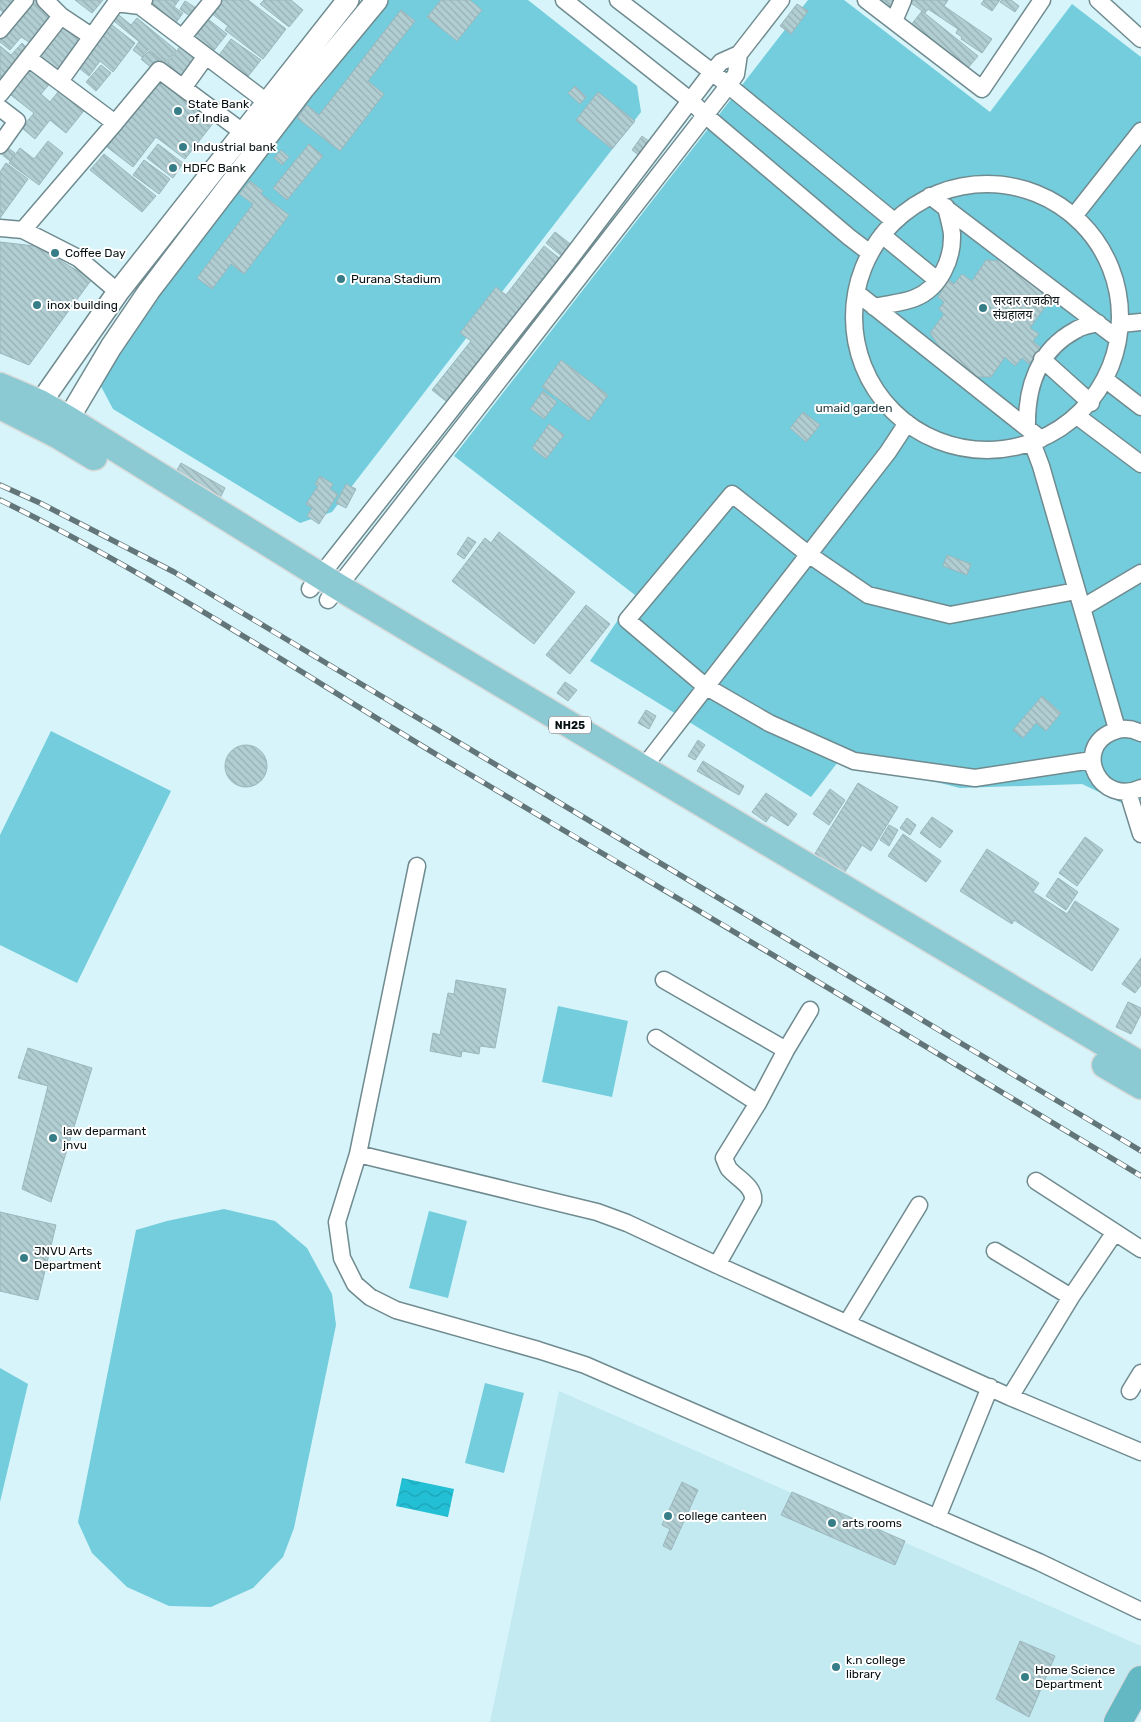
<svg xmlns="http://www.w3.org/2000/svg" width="1141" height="1722" font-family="Rubik,'Noto Sans Devanagari',sans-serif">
	<defs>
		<pattern id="water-waves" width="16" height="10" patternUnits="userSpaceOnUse" patternTransform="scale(1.25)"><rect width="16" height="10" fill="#22bfd5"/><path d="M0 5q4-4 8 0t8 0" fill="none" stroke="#1da3b6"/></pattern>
		<pattern id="building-back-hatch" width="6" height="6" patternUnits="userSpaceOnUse" patternTransform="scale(1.25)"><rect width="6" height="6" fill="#b1ced3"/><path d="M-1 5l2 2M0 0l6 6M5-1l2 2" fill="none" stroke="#97b0b4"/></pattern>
	</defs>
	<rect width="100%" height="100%" fill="#d6f4f9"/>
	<path fill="#c3eaf1" d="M559,1391L1141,1646V1667L1114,1722H490Z"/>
	<path fill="#73cddc" d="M388,0H528L637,86L641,112L332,512L300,523L113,409L96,377L306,77L320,88Z
		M808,0H844L990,112L1072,4L1141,57V800L1124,804L1082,784L960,788L841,758L811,797L590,661L635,595L454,456Z
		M51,731L171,791L77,983L0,945V835Z
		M558,1006L628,1021L612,1097L542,1082Z
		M224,1209L275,1221L307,1248L332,1294L336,1325L294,1528L283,1557L253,1588L211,1607L169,1606L127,1587L92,1553L78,1522L136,1230L167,1221Z
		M429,1211L467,1221L448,1298L409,1288Z
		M0,1368L28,1384L0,1502Z
		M485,1383L524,1393L504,1473L465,1463Z"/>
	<path fill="url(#water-waves)" d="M402,1478L454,1489L448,1517L396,1506Z"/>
	<path fill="url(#building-back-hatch)" stroke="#9bb7bc" d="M0,0H11L13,3L3,13L0,9Z
		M30,0H36L53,11L29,42L21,37L10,50L0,42V37Z
		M75,0H103L92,13Z
		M149,0H179L174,7L183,13L175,24L147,3Z
		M221,0H248L286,29L263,59L225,30L228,26L211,13Z
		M264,0H291L303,10L289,27L260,4Z
		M441,0H470L482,10L457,41L427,17Z
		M875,0H896L890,11Z
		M913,0H948L944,6L992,39L982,53L961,39L962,37L956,33L958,29L928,9L925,13L911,3Z
		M984,0H1000L992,11L981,4Z
		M1002,0H1011L1019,6L1015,12L1000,2Z
		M185,1L196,8L191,17L180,9Z
		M797,4L808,11L791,34L780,26Z
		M401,10L415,21L368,81L384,94L340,151L297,118L307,105L319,115Z
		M114,11L131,25L137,18L176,50L165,63L109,17Z
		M922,11L978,56L967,69L911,25Z
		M204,16L227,34L211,54L190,38Z
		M107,21L135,43L113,72L100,61L89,76L74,64Z
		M62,22L84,41L57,73L35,55Z
		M231,39L261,60L246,79L217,58Z
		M139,42L148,50L142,57L133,50Z
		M22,43L27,48L0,83V46L11,55Z
		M183,43L199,56L181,78L165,65Z
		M149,51L162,61L154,70L141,59Z
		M30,63L52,81L41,94L50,102L62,87L87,107L66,133L50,120L35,139L22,128L34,113L7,92Z
		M101,65L111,73L96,91L86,82Z
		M160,80L214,122L185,159L156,137L133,167L107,147Z
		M575,86L586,97L580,104L568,93Z
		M598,92L635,121L612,149L576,120Z
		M642,136L654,145L644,159L632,150Z
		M48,141L63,153L39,185L9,163L20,148L34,159Z
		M158,144L183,163L173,178L147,158Z
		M309,144L323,156L287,200L273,188Z
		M4,145L15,153L10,161L0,153Z
		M281,150L289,157L282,165L274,158Z
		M104,154L156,196L142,212L90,170Z
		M144,160L170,179L159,194L133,175Z
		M6,163L28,179L0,218V172Z
		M250,181L263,191L261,194L289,215L244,274L231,264L212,289L197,278L253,204L239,194Z
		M555,232L573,246L564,258L546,243Z
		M0,242L35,246L92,279L29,365L0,353Z
		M544,246L563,261L451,405L432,390L471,341L460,333L496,287L506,295Z
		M986,260L1002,261L1038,286L1047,304L1030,328L1039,334L1033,341L1041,348L1029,364L1022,358L1015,366L1005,357L991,377H976L944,353L930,333L944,314L939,309L944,302L938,297L949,280L954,284L962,274L972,281Z
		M561,360L608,395L589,421L542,387Z
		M543,391L557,402L544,419L530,409Z
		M803,412L820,425L806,442L790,428Z
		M549,424L564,435L546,459L532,448Z
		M181,463L225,488L219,500L174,475Z
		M320,476L333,484L330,489L338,494L319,524L307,516L312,508L306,504L318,486L315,484Z
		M346,484L356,489L346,508L336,503Z
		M499,532L575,592L534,644L452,581L485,538L491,543Z
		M468,537L476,542L464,559L457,554Z
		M947,555L971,564L967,575L943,566Z
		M586,605L610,624L570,674L546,655Z
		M565,682L577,690L568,701L557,693Z
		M1042,696L1061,713L1046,731L1036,723L1023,738L1013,730Z
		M646,710L656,716L649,729L638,723Z
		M698,740L705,745L695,760L688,756Z
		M225 766a21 21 0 1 1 42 0a21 21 0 1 1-42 0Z
		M703,761L744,786L739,795L697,771Z
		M858,783L898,807L871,851L862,845L841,878L811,860Z
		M830,789L845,800L829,825L813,814Z
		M766,793L797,814L788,826L771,815L766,822L752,812Z
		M932,817L953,831L940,848L920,833Z
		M907,818L916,825L910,835L900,828Z
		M889,825L898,830L889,846L880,840Z
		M903,834L941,861L926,882L888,856Z
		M1085,837L1103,850L1077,886L1059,873Z
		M987,849L1039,883L1033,892L1067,914L1075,901L1119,929L1092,971L1014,920L1012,924L960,891Z
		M1058,878L1078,892L1066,910L1046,896Z
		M1141,958V985L1135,993L1122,984Z
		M456,980L506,989L495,1048L480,1046L479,1054L462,1051L461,1057L430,1051L433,1033L440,1035L448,993L454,994Z
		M1128,1002L1141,1008V1014L1131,1034L1116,1027Z
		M28,1048L92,1068L51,1202L22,1189L48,1086L18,1078Z
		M0,1212L56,1225L38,1300L0,1291Z
		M682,1482L698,1490L671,1550L663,1546L670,1529L662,1525Z
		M792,1492L905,1541L895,1565L781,1515Z
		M1020,1641L1055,1656L1029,1717L996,1699Z"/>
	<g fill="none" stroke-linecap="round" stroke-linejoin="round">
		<g stroke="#708b90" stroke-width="19">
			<path id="minor" d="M45,0L61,16L91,36
				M144,0L140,6L268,103
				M564,0L691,101L705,115L849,237L870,253
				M618,0L712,72L894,221
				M866,0L982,89L1042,0
				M1098,0L1141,39
				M894,21L903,0
				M0,30L25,0
				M182,38L213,0
				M28,58L115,123L159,70L244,133
				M60,81L116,3L140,6
				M183,88L206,56
				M0,94L61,16
				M0,108L17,121L0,145
				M854 317a133 133 0 1 1 266 0a133 133 0 1 1-266 0Z
				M930,196L1118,339
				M1074,216L1141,131
				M0,228L23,230L78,258L118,292
				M23,230L115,123
				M882,235L937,280
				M857,293L1041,439
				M874,307C887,304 903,303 915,298C940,288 953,259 952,234C951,225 948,216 946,207
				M1121,324L1141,322
				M1042,359L1091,403
				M1106,380L1141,407
				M1077,416L1141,464
				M1027,428C1026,388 1038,350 1076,330C1082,326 1091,325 1098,323
				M1032,442L1041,466L1117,729
				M310,589L566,264L712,72L721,62L739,54L781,0
				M1076,591L950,615L868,595L808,554L732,494L627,620L705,686L769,723L854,761L975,778L1092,760
				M328,600L728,86L736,74L739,54
				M1082,608L1141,573
				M1141,733C1131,728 1122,727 1112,732C1072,749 1100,807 1141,788
				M643,768L888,452L907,423
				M1128,792L1141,834
				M417,866L358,1154L337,1222L342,1258L355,1284L370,1297L396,1310L538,1350L585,1365L1039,1562L1141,1611
				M664,980L786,1050
				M656,1038L758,1103
				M358,1154L597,1212L627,1223L717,1265L1010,1397L1141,1452
				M1036,1181L1141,1249
				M995,1251L1071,1297
				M717,1265L753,1201C755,1187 738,1179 729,1169C727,1166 726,1162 724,1158L758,1103L786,1050L810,1010
				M847,1323L919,1205
				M1130,1391L1141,1373
				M1010,1397L1071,1297L1115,1232
				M937,1518L990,1387"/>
		</g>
		<g stroke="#708b90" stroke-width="24">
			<path id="tertiary" d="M32,415L118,292L348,0
				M60,433L111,347L149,291L304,88L377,0"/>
		</g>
		<g stroke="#d7d9d9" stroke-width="29">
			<path id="primary" d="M0,386L40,403L68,419L337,586L1141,1065
				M0,406L59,436L94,457
				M1105,1065L1141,1086"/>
		</g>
		<g stroke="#d7d9d9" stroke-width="30">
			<path id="trunk" d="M1118,1722L1141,1680"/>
		</g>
		<use href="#minor" stroke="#fff" stroke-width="16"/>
		<use href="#tertiary" stroke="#fff" stroke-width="21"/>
		<use href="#primary" stroke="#8bcad3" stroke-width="26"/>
		<use href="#trunk" stroke="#64b8c4" stroke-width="28"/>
		<g stroke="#627578" stroke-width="5.5">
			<path id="rail" d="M0,485L40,503L174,572L1141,1151
				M0,500C156,576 300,673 449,762C680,899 911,1037 1141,1176"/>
		</g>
		<use href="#rail" stroke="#fff" stroke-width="4" stroke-dasharray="11" stroke-linecap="butt"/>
	</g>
	<g fill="#367d88" stroke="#fff" stroke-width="2">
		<circle cx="178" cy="111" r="5"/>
		<circle cx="183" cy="147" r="5"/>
		<circle cx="173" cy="168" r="5"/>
		<circle cx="55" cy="253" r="5"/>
		<circle cx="341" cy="279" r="5"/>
		<circle cx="37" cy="305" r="5"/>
		<circle cx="983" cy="308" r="5"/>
		<circle cx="53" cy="1138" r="5"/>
		<circle cx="24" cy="1258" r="5"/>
		<circle cx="668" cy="1516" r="5"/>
		<circle cx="832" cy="1523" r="5"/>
		<circle cx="836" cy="1667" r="5"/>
		<circle cx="1025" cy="1677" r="5"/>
	</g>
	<g text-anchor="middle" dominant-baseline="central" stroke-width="4" stroke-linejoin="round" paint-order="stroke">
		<rect fill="#fff" stroke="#51585a" stroke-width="1" x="549" y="716.5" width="42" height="17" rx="4"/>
		<g font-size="11" font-weight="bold" fill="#071113">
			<text x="570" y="725">NH25</text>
		</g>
		<g font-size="12" fill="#071113" stroke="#fff" text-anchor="start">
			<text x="188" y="104">State Bank<tspan x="188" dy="14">of India</tspan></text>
			<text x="193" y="147">Industrial bank</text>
			<text x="183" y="168">HDFC Bank</text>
			<text x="65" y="253">Coffee Day</text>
			<text x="351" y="279">Purana Stadium</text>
			<text x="993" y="301">सरदार राजकीय<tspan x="993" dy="14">संग्रहालय</tspan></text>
			<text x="47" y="305">inox building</text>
			<text x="63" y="1131">law deparmant<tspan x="63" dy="14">jnvu</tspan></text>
			<text x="34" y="1251">JNVU Arts<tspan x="34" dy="14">Department</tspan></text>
			<text x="678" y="1516">college canteen</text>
			<text x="842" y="1523">arts rooms</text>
			<text x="846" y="1660">k.n college<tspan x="846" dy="14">library</tspan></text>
			<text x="1035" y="1670">Home Science<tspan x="1035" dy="14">Department</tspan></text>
		</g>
		<g font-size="12" fill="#243c40" stroke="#fff">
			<text x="854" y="408">umaid garden</text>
		</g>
	</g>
</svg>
